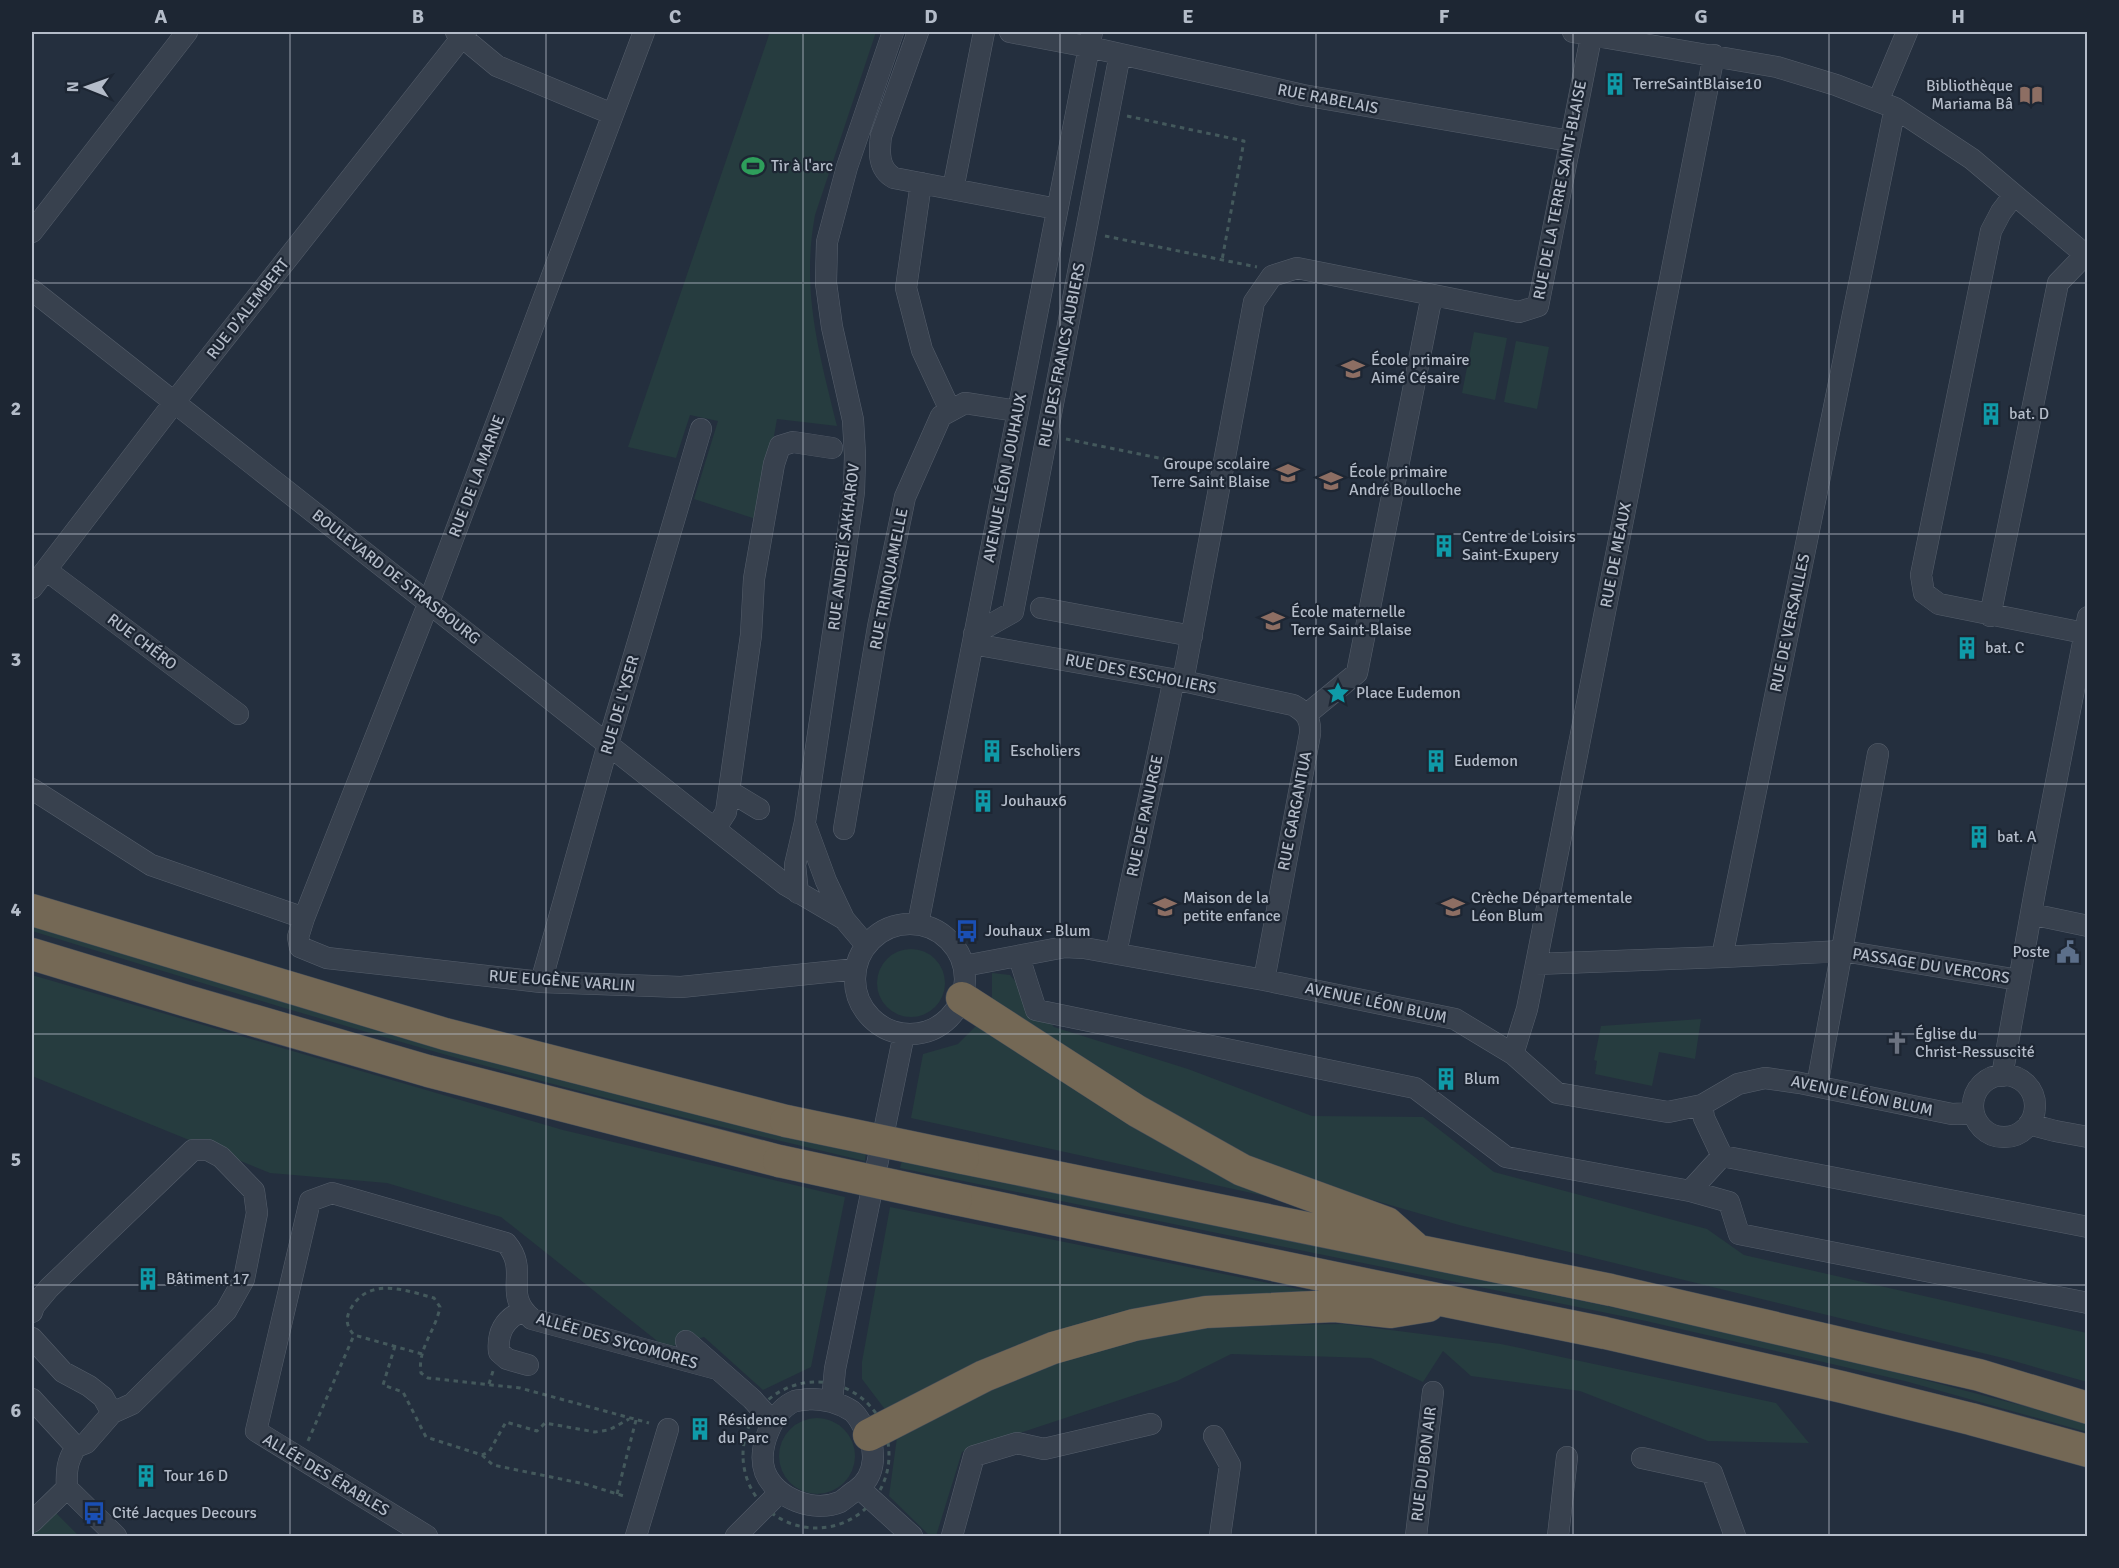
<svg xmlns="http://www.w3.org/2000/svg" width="2119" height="1568" font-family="Signika,sans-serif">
	<rect width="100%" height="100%" fill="#242f3e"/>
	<path fill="#263c3f" d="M770,32H876L815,215C801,291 819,352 837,426L777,419L759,520L694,499L718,421L690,415L676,458L628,447Z
		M1474,332L1507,338L1495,400L1462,393Z
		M1516,341L1549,347L1537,409L1504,402Z
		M32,924L866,1153L865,1161C759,1136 654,1111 549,1083C375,1037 203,983 32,931Z
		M877 983a34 34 0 1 1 68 0a34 34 0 1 1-68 0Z
		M992,973L1010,975L1054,1027L1188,1069L1312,1116L1423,1117L1494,1172L1707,1229L1744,1255L2087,1333V1382L2007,1359L1459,1225L1328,1187L1218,1143L1121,1087L992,1000Z
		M32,975L563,1130L845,1197L811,1367L763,1390L704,1337L666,1348L501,1217L387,1183L270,1173L32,1076Z
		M1701,1019L1695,1059L1659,1052L1652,1086L1595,1074L1597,1061L1594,1060L1601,1026Z
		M980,1022L1274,1198L911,1118L923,1054L958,1044Z
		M902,1160L1703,1326L1841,1358L2054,1414L2087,1424V1432L1905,1381L1646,1321L900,1168Z
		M890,1207L1338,1297L1219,1298L887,1412L862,1379V1362Z
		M1343,1324L1501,1344L1776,1403L1809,1443L1708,1441L1580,1391L1471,1376L1443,1351L1423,1382L1371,1358L1231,1354L1177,1381L962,1452L936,1536H930L889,1496L898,1430L1088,1349L1206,1326Z
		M779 1456a38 38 0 1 1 76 0a38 38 0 1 1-76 0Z
		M54,1511L79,1536H32V1533Z"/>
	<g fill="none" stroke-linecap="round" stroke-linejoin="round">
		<g stroke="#565f6c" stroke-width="22">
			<path id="minor" d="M456,32L497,66L612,114
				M644,32L429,602L304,918L298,937L300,947L327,958L541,982L681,987L856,969
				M918,32L881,136C879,152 878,169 894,178L1057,209
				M1010,32L1089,47L1303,95L1570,141
				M1573,32L1777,67L1836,85L1895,108L1972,159L2088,257
				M1878,101L1907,32
				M921,183L906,288L922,350L950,410
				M953,189L984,32
				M2014,195L2001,212L1991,231L1921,575L1924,593L1939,604L2084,633
				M32,232L187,32
				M32,290L786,885L844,919
				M46,570L238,714
				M32,588L183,391L466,32
				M1041,608L1192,636
				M1990,616L2058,283L2085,255
				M974,634L1013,612L1120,54
				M973,644L1183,681L1293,705C1306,712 1311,719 1310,734L1264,980
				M1183,681L1254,302L1272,276L1297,268L1519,312L1538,306L1592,32
				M1307,714L1357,673L1432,295
				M32,789L151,865L304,918
				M729,791L759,809
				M805,824L826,881L844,919L866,945
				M715,829L726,812L751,635L754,579L774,464L780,446L793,442L832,448
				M844,829L878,627L905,497L941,416L965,403L1018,411
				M798,893L795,865L805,822L854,492L855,455L853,420L832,327L826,283L827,242L847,167L893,32
				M2031,914L2088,926
				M918,924L1092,32
				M855 979a55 55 0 1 1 110 0a55 55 0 1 1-110 0Z
				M1116,953L1174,679
				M1019,957L1036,1010L1415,1088L1506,1157L1690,1191L1722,1156L2088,1227
				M1722,957L1843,951L2019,980
				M1536,964L1722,957L1895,108
				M964,966L1065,947L1084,948L1264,980L1455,1019L1513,1054L1557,1093L1668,1112L1702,1105L1738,1084L1765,1078L1800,1083L1952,1114L1973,1113
				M541,982L612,730L701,429
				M1513,1054L1527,1009L1536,964L1714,55
				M1973 1106a31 31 0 1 1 62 0a31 31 0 1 1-62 0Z
				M2002,1076L2035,891L2088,617
				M1817,1086L1878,754
				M1702,1105L1704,1118L1722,1156
				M2029,1124L2055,1131L2088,1137
				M1690,1191L1729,1202L1739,1234L2088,1303
				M522,1311C505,1319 497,1332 499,1352L507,1359L528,1365
				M32,1312L34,1306L49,1288L193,1150H208L221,1157L254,1191L257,1213L244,1279L226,1311L132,1404L112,1413L86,1443L76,1447
				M32,1338L63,1372L89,1386L103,1397L112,1413
				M686,1341L752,1399L773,1422
				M32,1399L76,1447C67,1461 66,1471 67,1488
				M809,1399C825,1399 838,1402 852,1411C857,1415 860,1421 863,1426C877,1446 878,1476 855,1491C850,1494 845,1499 840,1502C814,1513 776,1499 765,1472C757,1449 772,1411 795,1401C799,1400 805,1400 809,1399Z
				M832,1401L835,1369L904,1034
				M1214,1436L1230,1465L1220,1536
				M1642,1458L1712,1473L1735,1536
				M67,1488L116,1536
				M859,1488L912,1536
				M32,1522L67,1488
				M427,1536L256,1431L310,1201L332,1193L506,1243C531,1272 501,1293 532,1319L717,1369
				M636,1536L668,1429
				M736,1536L780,1492
				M952,1536L974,1456L1017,1443L1044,1449L1151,1424
				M1416,1536L1433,1392
				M1558,1536L1567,1457"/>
		</g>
		<g stroke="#434c59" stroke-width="33">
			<path id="highway" d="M32,910L445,1034L786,1121
				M32,954L187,1001L428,1071L779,1161
				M962,998L1137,1111L1242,1170L1387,1223L1414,1247
				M963,1158L1611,1290L1979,1375L2088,1408
				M956,1199L1451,1302L1605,1333L1842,1387L1971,1419L2088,1451
				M869,1435L984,1376L1053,1348L1134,1325L1206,1312L1335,1306L1391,1312L1428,1306"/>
		</g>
		<path stroke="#44595c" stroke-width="3" stroke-dasharray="4.5 4.5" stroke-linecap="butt" d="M1127,116L1244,141L1222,260
			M1105,236L1257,267
			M1066,439L1203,467
			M395,1346L383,1385L403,1392L426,1437L482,1455L489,1452L506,1422L537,1431L545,1423L595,1432L609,1430L629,1419
			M422,1354L354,1335C347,1327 345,1320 350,1310C368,1276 405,1290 434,1298L440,1307C436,1330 417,1349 421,1373L428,1378L520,1388L649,1423
			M743 1455a73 73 0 1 1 146 0a73 73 0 1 1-146 0Z
			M489,1384L493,1371
			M308,1441L354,1335
			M482,1455L493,1465L585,1484L627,1497
			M617,1494L636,1420"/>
		<use href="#minor" stroke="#38414e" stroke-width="21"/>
		<use href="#highway" stroke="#746855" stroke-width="32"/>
		<g stroke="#434c59" stroke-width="33" stroke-linecap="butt">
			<path id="highway-bridge" d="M786,1121L963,1158
				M779,1161L956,1199"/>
		</g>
		<use href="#highway-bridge" stroke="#746855" stroke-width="32"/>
	</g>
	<path fill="none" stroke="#b4bcc9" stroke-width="1.5" stroke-opacity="0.55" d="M290,32V1536M546,32V1536M803,32V1536M1060,32V1536M1316,32V1536M1573,32V1536M1829,32V1536M32,283H2088M32,534H2088M32,784H2088M32,1034H2088M32,1285H2088"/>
	<defs>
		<g id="building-bare" transform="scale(1.8)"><path d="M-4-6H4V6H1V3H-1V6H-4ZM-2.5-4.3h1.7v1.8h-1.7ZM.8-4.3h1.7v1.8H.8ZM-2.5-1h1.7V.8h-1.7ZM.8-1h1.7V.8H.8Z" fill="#0f9aa8" stroke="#1d2633" stroke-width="2.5" paint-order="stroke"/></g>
		<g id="library-bare" transform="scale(1.8)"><path d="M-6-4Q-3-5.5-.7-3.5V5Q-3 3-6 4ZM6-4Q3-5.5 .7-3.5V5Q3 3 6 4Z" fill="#8d6e63" stroke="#1d2633" stroke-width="2.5" paint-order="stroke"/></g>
		<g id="stadium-bare" transform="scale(1.8)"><path d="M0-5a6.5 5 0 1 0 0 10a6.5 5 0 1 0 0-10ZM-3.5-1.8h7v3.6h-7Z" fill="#2e9e5b" stroke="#1d2633" stroke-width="2.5" paint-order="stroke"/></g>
		<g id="school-bare" transform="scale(1.8)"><path d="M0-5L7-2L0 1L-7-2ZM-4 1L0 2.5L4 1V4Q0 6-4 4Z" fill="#8d6e63" stroke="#1d2633" stroke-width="2.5" paint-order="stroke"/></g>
		<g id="sight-bare" transform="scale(1.8)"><path d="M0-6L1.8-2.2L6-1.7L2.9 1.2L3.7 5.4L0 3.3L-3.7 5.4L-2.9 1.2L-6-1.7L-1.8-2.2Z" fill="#0f9aa8" stroke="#1d2633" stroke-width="2.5" paint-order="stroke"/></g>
		<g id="bus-bare" transform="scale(1.8)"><path d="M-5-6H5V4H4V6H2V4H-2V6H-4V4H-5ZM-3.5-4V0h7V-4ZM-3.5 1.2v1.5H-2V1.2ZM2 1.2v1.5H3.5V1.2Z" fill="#1a4fb4" stroke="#1d2633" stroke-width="2.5" paint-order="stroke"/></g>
		<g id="civic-bare" transform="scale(1.8)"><path d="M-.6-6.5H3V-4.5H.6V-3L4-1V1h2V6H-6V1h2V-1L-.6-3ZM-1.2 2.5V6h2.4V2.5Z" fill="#5c6f8a" stroke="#1d2633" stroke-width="2.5" paint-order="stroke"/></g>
		<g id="church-bare" transform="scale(1.8)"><path d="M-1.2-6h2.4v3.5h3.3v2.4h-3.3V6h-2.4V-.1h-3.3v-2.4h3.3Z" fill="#6b7280" stroke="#1d2633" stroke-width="2.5" paint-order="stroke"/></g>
	</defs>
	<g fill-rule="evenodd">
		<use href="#building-bare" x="1615" y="84"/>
		<use href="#library-bare" x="2031" y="95"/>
		<use href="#stadium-bare" x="753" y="166"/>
		<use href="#school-bare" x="1353" y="369"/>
		<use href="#building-bare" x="1991" y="414"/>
		<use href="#school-bare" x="1288" y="473"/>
		<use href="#school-bare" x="1331" y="481"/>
		<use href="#building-bare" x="1444" y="546"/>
		<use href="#school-bare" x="1273" y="621"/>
		<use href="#building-bare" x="1967" y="648"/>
		<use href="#sight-bare" x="1338" y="693"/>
		<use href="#building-bare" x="992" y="751"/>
		<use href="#building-bare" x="1436" y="761"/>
		<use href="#building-bare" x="983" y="801"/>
		<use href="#building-bare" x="1979" y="837"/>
		<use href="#school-bare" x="1165" y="907"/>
		<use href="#school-bare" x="1453" y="907"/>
		<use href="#bus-bare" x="967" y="931"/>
		<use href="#civic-bare" x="2068" y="952"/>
		<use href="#church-bare" x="1897" y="1043"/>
		<use href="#building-bare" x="1446" y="1079"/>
		<use href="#building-bare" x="148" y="1279"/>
		<use href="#building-bare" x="700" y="1429"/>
		<use href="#building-bare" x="146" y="1476"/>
		<use href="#bus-bare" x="94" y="1513"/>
	</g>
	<g text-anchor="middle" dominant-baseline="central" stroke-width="4.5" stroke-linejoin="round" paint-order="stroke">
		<g font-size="16" fill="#b4bcc9" stroke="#1d2633" text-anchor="start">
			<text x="1633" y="84">TerreSaintBlaise10</text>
			<text x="2013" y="86" text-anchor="end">Bibliothèque<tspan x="2013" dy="18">Mariama Bâ</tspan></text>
			<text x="771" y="166">Tir à l'arc</text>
			<text x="1371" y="360">École primaire<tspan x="1371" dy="18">Aimé Césaire</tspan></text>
			<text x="2009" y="414">bat. D</text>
			<text x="1270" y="464" text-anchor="end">Groupe scolaire<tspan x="1270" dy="18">Terre Saint Blaise</tspan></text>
			<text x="1349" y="472">École primaire<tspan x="1349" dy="18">André Boulloche</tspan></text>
			<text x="1462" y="537">Centre de Loisirs<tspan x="1462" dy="18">Saint-Exupery</tspan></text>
			<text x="1291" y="612">École maternelle<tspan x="1291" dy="18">Terre Saint-Blaise</tspan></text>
			<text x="1985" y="648">bat. C</text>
			<text x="1356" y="693">Place Eudemon</text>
			<text x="1010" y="751">Escholiers</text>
			<text x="1454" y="761">Eudemon</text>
			<text x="1001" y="801">Jouhaux6</text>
			<text x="1997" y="837">bat. A</text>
			<text x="1183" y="898">Maison de la<tspan x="1183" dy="18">petite enfance</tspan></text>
			<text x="1471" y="898">Crèche Départementale<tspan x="1471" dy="18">Léon Blum</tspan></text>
			<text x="985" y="931">Jouhaux - Blum</text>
			<text x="2050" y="952" text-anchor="end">Poste</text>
			<text x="1915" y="1034">Église du<tspan x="1915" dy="18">Christ-Ressuscité</tspan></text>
			<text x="1464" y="1079">Blum</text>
			<text x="166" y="1279">Bâtiment 17</text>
			<text x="718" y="1420">Résidence<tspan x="718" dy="18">du Parc</tspan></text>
			<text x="164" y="1476">Tour 16 D</text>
			<text x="112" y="1513">Cité Jacques Decours</text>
		</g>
		<g font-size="16" fill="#b4bcc9" stroke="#1d2633">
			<text transform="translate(1328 99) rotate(11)">RUE RABELAIS</text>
			<text transform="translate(1560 190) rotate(-79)">RUE DE LA TERRE SAINT-BLAISE</text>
			<text transform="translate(248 309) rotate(-52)">RUE D'ALEMBERT</text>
			<text transform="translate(1062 355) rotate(-79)">RUE DES FRANCS AUBIERS</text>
			<text transform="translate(477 476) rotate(-69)">RUE DE LA MARNE</text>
			<text transform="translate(1005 478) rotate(-79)">AVENUE LÉON JOUHAUX</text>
			<text transform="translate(844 547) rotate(-83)">RUE ANDREÏ SAKHAROV</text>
			<text transform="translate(1616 555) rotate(-79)">RUE DE MEAUX</text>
			<text transform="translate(396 577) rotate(38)">BOULEVARD DE STRASBOURG</text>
			<text transform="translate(889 579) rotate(-79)">RUE TRINQUAMELLE</text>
			<text transform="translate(1790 623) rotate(-78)">RUE DE VERSAILLES</text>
			<text transform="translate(142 642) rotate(37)">RUE CHÉRO</text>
			<text transform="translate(1141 674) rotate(11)">RUE DES ESCHOLIERS</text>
			<text transform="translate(620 705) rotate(-74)">RUE DE L'YSER</text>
			<text transform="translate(1295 811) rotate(-79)">RUE GARGANTUA</text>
			<text transform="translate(1145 816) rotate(-78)">RUE DE PANURGE</text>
			<text transform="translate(1931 966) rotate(9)">PASSAGE DU VERCORS</text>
			<text transform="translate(562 981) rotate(4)">RUE EUGÈNE VARLIN</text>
			<text transform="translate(1376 1003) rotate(12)">AVENUE LÉON BLUM</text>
			<text transform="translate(1862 1096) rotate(12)">AVENUE LÉON BLUM</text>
			<text transform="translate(617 1341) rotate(16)">ALLÉE DES SYCOMORES</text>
			<text transform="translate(1424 1464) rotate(-83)">RUE DU BON AIR</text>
			<text transform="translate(326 1475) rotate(31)">ALLÉE DES ÉRABLES</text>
		</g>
	</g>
	<rect width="2119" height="1568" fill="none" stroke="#1d2633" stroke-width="66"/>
	<g transform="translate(87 87) rotate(271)" stroke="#1d2633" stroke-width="4.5" paint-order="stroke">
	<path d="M0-4.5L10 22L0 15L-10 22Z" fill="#b4bcc9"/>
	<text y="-9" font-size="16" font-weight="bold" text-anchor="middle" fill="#b4bcc9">N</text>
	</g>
	<rect x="33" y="33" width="2053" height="1502" fill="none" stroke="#b4bcc9" stroke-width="2"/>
	<g font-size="20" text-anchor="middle" font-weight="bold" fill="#b4bcc9">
		<text x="161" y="23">A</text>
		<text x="418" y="23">B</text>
		<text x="675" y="23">C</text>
		<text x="931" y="23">D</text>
		<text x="1188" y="23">E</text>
		<text x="1444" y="23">F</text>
		<text x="1701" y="23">G</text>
		<text x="1958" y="23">H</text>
		<text x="16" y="165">1</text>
		<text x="16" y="415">2</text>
		<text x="16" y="666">3</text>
		<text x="16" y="916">4</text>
		<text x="16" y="1166">5</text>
		<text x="16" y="1417">6</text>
	</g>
</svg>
